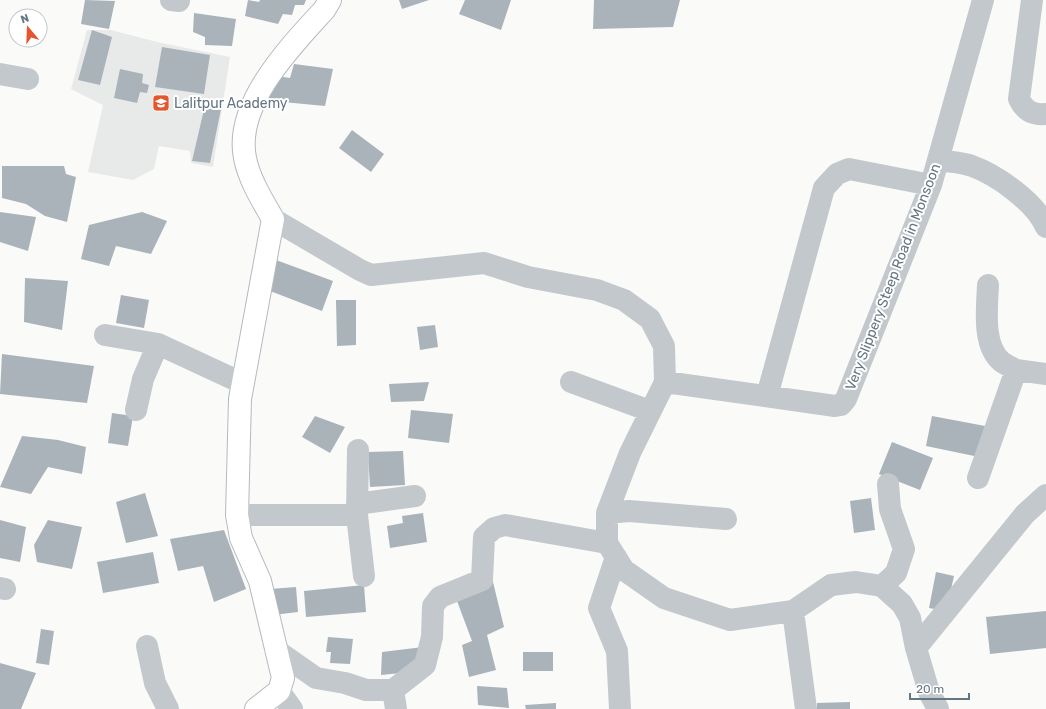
<svg xmlns="http://www.w3.org/2000/svg" width="1046" height="709" font-family="Rubik,sans-serif">
	<rect width="100%" height="100%" fill="#fafaf8"/>
	<path fill="#e8e9e9" d="M87,30H111L157,42L230,57L213,167L191,163L190,151L159,146L154,169L133,180L88,172L103,105L71,89Z"/>
	<path fill="#aab3b9" d="M85,0L115,1L109,29L81,24Z
		M248,0L259,2L260,0H306L304,5H295L292,15L283,14L278,24L245,16Z
		M399,0H429L402,9Z
		M465,0H511L501,30L459,14Z
		M594,0H680L673,27L593,29Z
		M194,13L236,19L232,46L205,45V37L193,32Z
		M92,30L112,37L100,85L78,80Z
		M162,47L210,55L204,94L155,87Z
		M294,64L333,69L325,106L262,100L270,75L290,78Z
		M120,69L143,74L142,83L149,85L147,93L140,92L137,103L114,98Z
		M206,101L222,104L210,163L192,161Z
		M352,130L384,154L371,172L339,148Z
		M2,166H64L66,174L76,177L67,222L45,216L26,204L2,198Z
		M0,212L36,217L28,251L0,242Z
		M142,212L167,221L151,254L116,246L109,266L81,259L89,225Z
		M276,260L333,281L322,311L265,289Z
		M25,278L68,281L62,330L24,322Z
		M121,295L149,300L144,328L116,323Z
		M336,300H356V345L337,346Z
		M435,325L438,347L420,350L417,327Z
		M2,354L94,366L87,403L0,394Z
		M429,382L424,401L391,402L389,384Z
		M411,410L453,414L449,443L408,438Z
		M112,413L133,416L128,446L108,443Z
		M315,416L345,427L330,453L302,437Z
		M932,416L985,426L979,457L926,446Z
		M22,436L58,440L86,447L82,474L48,467L31,494L0,487Z
		M892,442L933,458L920,490L879,474Z
		M403,451L405,485L370,487L368,452Z
		M145,493L158,536L126,543L116,502Z
		M871,498L875,530L854,533L850,501Z
		M423,513L427,542L390,548L387,526L403,523L402,516Z
		M0,520L26,527L20,562L0,558Z
		M48,520L82,527L72,569L37,562L34,545Z
		M224,530L246,589L214,602L203,566L178,571L170,539Z
		M153,552L159,583L103,593L97,562Z
		M936,572L954,576L946,611L929,608Z
		M492,578L504,627L487,635L496,670L469,677L462,645L472,641L454,593Z
		M364,585L366,612L306,617L304,591Z
		M296,587L298,612L273,615L270,589Z
		M1046,611V648L990,654L986,617Z
		M41,629L54,631L49,665L36,663Z
		M328,637L353,639L350,664L330,663L331,652H326Z
		M423,647L411,672L381,675L382,652Z
		M523,652H553V671H523Z
		M0,663L36,673L21,709H0Z
		M477,686L507,688L509,708L478,705Z
		M850,702V709H817V703Z
		M556,703V709H526L525,705Z"/>
	<g fill="none" stroke-linecap="round" stroke-linejoin="round">
		<g stroke="#b3babf" stroke-width="24">
			<path id="secondary" d="M256,709L279,691L283,678L260,581L241,538L237,515L240,399L273,219C262,200 249,179 245,158C234,104 291,46 324,10L330,0"/>
		</g>
		<path stroke="#c3c8cc" stroke-width="22" d="M171,0L179,1
			M1032,0L1019,99C1025,111 1032,115 1046,114
			M0,74L28,79
			M938,160C949,162 962,162 972,166C997,175 1035,202 1046,227
			M273,219L360,270L371,275L484,263L528,277L597,290L624,300L650,319L664,346L665,382L630,453L607,513V543L624,570L664,598L730,620L793,611L831,585L856,582L882,586
			M988,285C987,308 982,346 1002,362C1006,365 1011,367 1016,370
			M105,335L158,344L143,379L136,410
			M158,344L242,383
			M571,382L650,411
			M665,382L835,406L841,405L846,399L931,185L983,0
			M767,396L824,188L837,174L849,169L931,185
			M358,450L357,515L364,576
			M978,478L1016,370L1046,374
			M357,504L415,496
			M607,513L629,511L726,519
			M237,515H357
			M616,557L599,608L617,651L620,709
			M882,586L902,604L910,618L916,648L929,692L938,709
			M882,586L896,573L904,549L890,509L888,484
			M0,588L5,589
			M793,611L806,709
			M147,646L155,683L168,709
			M916,648L1025,514L1046,495
			M276,650L316,678L345,683L366,690H393L425,665L432,637L433,606L440,597L482,580L484,537L494,528L505,525L607,543
			M393,690L396,709
			M279,691L292,709"/>
		<use href="#secondary" stroke="#fff" stroke-width="22"/>
	</g>
	<defs>
		<g id="school-square" transform="scale(0.9)"><rect x="-9" y="-9" width="18" height="18" rx="4" fill="#e4572e" stroke="#fff"/><path d="M0-5L7-2L0 1L-7-2ZM-4 1L0 2.5L4 1V4Q0 6-4 4Z" fill="#fff"/></g>
	</defs>
	<g fill-rule="evenodd">
		<use href="#school-square" x="161" y="103"/>
	</g>
	<g text-anchor="middle" dominant-baseline="central" stroke-width="4" stroke-linejoin="round" paint-order="stroke">
		<g font-size="14" fill="#657683" stroke="#fff" text-anchor="start">
			<text x="174" y="103">Lalitpur Academy</text>
		</g>
		<g font-size="14" fill="#657683" stroke="#fff">
			<text transform="translate(893 277) rotate(-69)">Very Slippery Steep Road in Monsoon</text>
		</g>
	</g>
	<g transform="translate(28 28) rotate(341)"><circle r="19" fill="#ffffff" stroke="#c1c8cd"/>
	<path d="M0-3L7 15L0 10L-7 15Z" fill="#e4572e"/>
	<text y="-6" font-size="11" font-weight="bold" text-anchor="middle" fill="#657683">N</text>
	</g>
	<path d="M910 693v6h59v-6" fill="none" stroke="#657683" stroke-width="2"/>
	<text x="916" y="693" font-size="12" fill="#657683" stroke="#ffffff" stroke-width="3" paint-order="stroke">20 m</text>
</svg>
